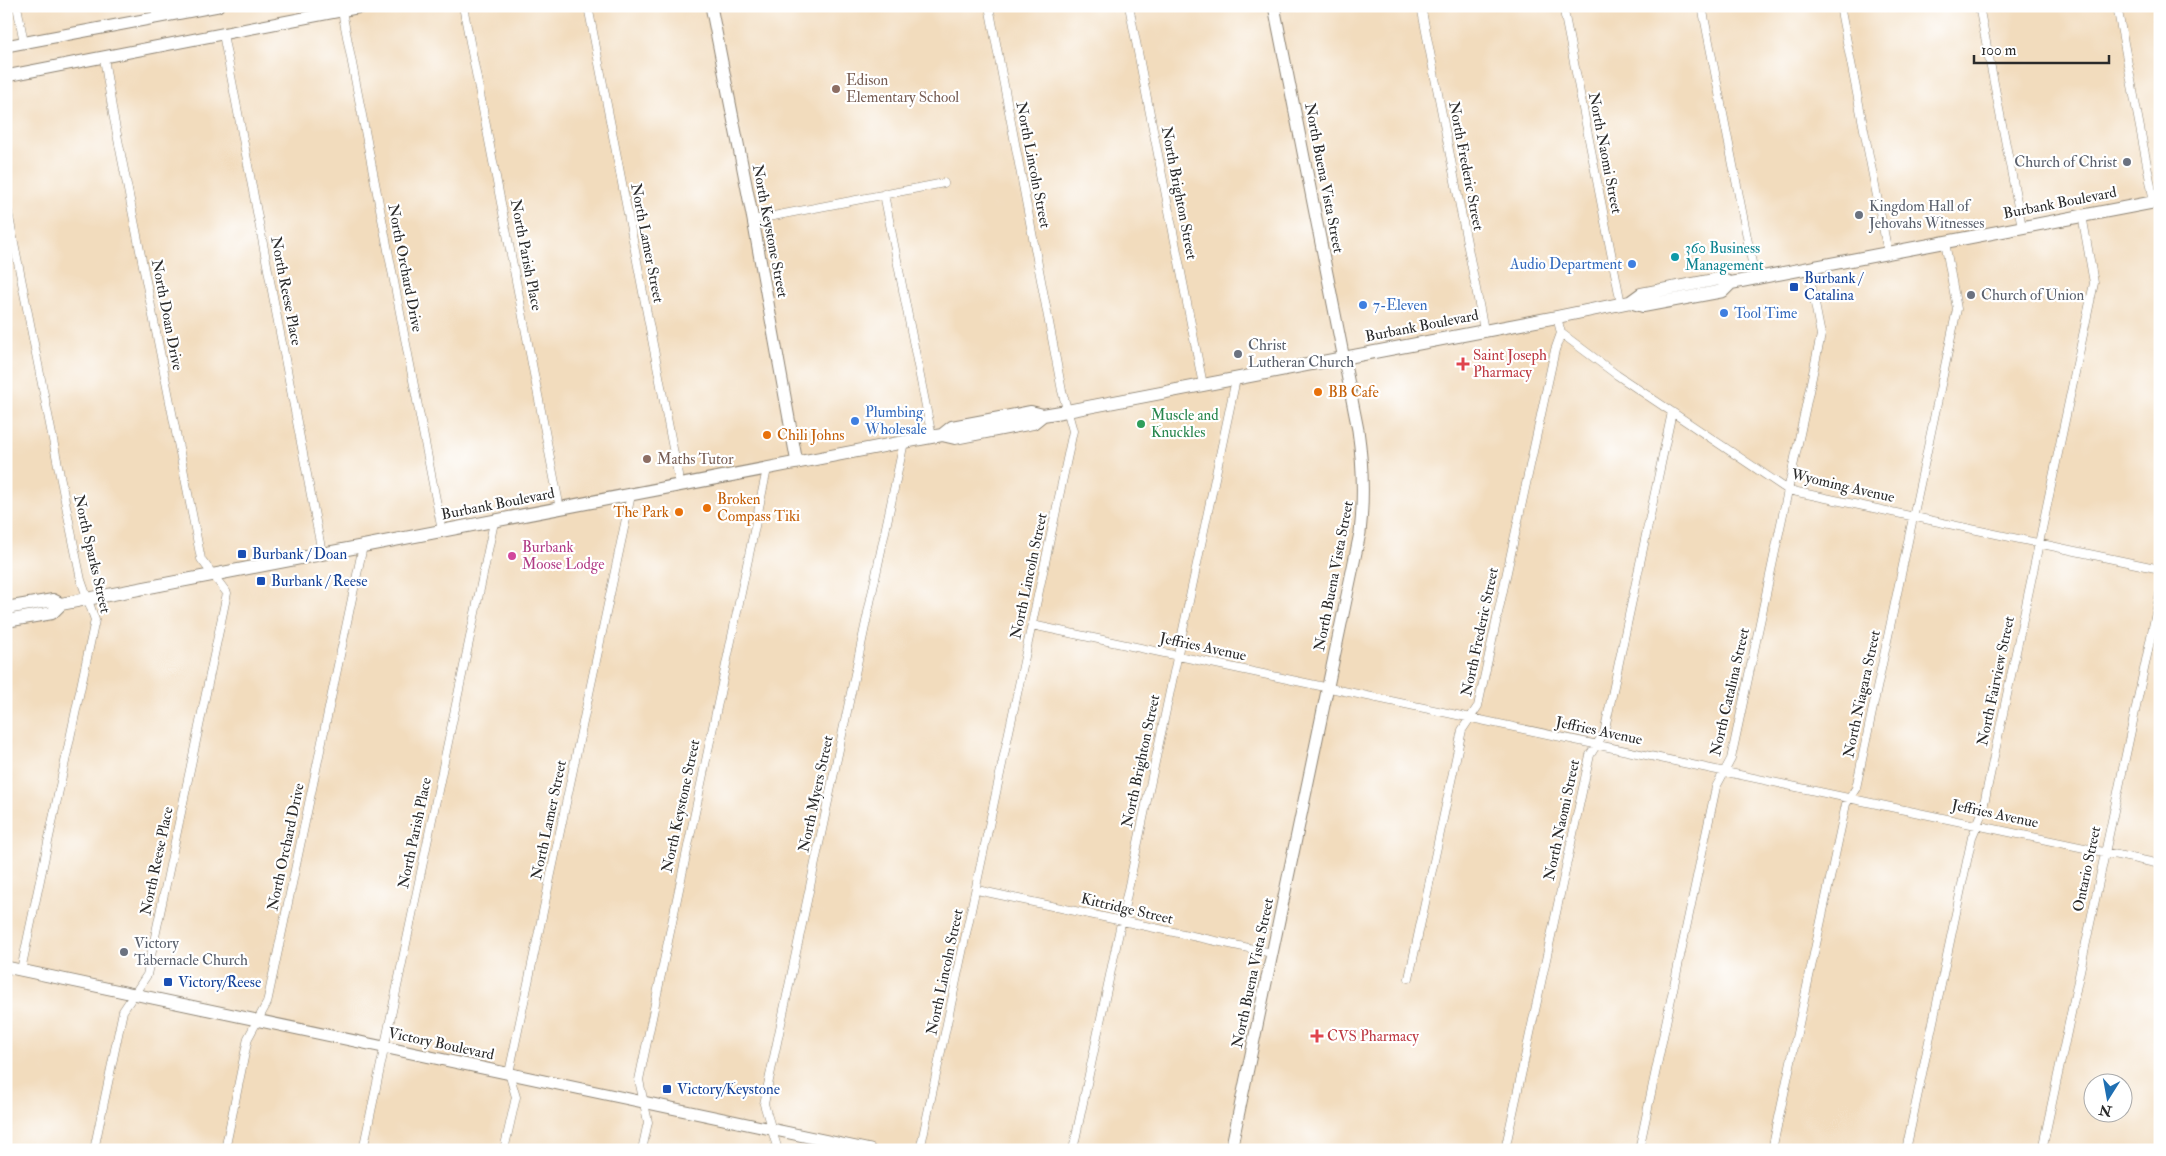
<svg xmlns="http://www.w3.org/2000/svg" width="2166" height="1156" font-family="'IM FELL Double Pica',serif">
	<rect width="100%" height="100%" fill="#fff"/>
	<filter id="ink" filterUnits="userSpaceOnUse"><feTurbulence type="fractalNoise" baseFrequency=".02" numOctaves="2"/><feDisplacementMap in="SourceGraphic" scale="10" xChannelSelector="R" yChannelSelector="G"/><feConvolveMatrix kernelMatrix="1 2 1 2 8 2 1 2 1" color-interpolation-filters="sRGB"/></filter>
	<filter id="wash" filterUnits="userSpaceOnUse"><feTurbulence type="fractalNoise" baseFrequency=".0096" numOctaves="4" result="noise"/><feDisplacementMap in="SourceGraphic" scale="20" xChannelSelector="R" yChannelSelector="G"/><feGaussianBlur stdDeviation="1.12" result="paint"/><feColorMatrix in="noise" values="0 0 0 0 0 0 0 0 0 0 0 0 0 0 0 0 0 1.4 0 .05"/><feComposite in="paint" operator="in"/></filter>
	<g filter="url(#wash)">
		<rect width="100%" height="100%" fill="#f2dcbd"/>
	</g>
	<g filter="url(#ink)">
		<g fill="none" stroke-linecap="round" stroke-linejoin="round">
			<g stroke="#8e8474" stroke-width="9">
				<path id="street" d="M17,6L24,43
					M155,6L158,18
					M463,6L560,509
					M588,6L680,485
					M1129,6L1203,385
					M1421,6L1484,330
					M1563,6L1621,304
					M1702,6L1755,278
					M1840,6L1888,253
					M1979,6L2022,227
					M2117,6L2154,202
					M342,11L442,531
					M223,34L322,553
					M884,194L932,437
					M6,202L71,531L81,580L95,620L21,970
					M753,220L944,183
					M1561,333L1617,375L1788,490L2160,569
					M1032,625L2160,864
					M977,890L1272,953
					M1409,978L1462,730L1478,706L1555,350L1561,333L1557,317
					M94,1150L123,1011L147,975L227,593L201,559L113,114L104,58
					M225,1150L248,1038L267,1003L363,546
					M363,1150L494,522
					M504,1150L516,1097L509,1073L631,495
					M642,1150L648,1122L639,1080L767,469
					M778,1150L764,1104L904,442
					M920,1150L1073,431L1062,391L989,6
					M1073,1150L1236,379
					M1505,1150L1590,755L1604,733L1672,412
					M1639,1150L1716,787L1731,759L1821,335L1808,268
					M1772,1150L1846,804L1856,788L1957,309L1945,242
					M1906,1150L1972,837L1982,813L2094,283L2082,215
					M2042,1150L2160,594"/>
			</g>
			<g stroke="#8e8474" stroke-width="13">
				<path id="secondary" d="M711,6L753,220L797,463
					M6,46L218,6
					M6,76L366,6
					M6,967L870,1150
					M1231,1150L1360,533C1364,498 1363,465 1358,430L1274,6"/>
			</g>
			<g stroke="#8e8474" stroke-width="14">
				<path id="primary" d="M1630,302L1643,306L1723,291L1731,283
					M942,435L955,438L1033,423L1043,415
					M6,608L53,600L61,604
					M6,621L52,613L61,604L904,442L942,435L952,427L1031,412L1043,415L1067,411L1557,317L1630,302L1641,294L1719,279L1731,283L2160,201"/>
			</g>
			<use href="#street" stroke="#fff" stroke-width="8"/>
			<use href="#secondary" stroke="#fff" stroke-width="11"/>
			<use href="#primary" stroke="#fff" stroke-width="12"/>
		</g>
	</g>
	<g fill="#8d6e63" stroke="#fff" stroke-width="2">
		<circle cx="836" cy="89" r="5"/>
		<circle cx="647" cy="459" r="5"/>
	</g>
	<g fill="#6b7280" stroke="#fff" stroke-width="2">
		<circle cx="2127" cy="162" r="5"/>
		<circle cx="1859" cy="215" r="5"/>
		<circle cx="1971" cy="295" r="5"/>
		<circle cx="1238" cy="354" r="5"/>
		<circle cx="124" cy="952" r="5"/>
	</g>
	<circle fill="#0f9aa8" stroke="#fff" stroke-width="2" cx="1675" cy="257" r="5"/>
	<g fill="#3f7fe0" stroke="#fff" stroke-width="2">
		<circle cx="1632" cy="264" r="5"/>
		<circle cx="1363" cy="305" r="5"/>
		<circle cx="1724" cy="313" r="5"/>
		<circle cx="855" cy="421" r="5"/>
	</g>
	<g fill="#1a4fb4" stroke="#fff" stroke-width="2">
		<rect x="1789" y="282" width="10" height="10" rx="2.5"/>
		<rect x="237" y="549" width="10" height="10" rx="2.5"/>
		<rect x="256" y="576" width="10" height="10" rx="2.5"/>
		<rect x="163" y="977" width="10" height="10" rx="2.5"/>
		<rect x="662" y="1084" width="10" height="10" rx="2.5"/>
	</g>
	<g fill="#e0444e" stroke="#fff" stroke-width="2">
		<path d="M1460.5 356.5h5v5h5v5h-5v5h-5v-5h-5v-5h5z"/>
		<path d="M1314.5 1028.5h5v5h5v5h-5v5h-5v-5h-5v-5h5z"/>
	</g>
	<g fill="#e8710a" stroke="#fff" stroke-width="2">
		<circle cx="1318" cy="392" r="5"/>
		<circle cx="767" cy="435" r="5"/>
		<circle cx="707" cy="508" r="5"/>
		<circle cx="679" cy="512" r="5"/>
	</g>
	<circle fill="#2e9e5b" stroke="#fff" stroke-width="2" cx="1141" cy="424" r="5"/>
	<circle fill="#d1479c" stroke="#fff" stroke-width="2" cx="512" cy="556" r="5"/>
	<g text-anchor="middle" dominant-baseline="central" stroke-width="4.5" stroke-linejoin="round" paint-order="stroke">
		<g font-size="15" fill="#785e54" stroke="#fff" text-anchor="start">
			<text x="846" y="80">Edison<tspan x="846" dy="17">Elementary School</tspan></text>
			<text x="657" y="459">Maths Tutor</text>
		</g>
		<g font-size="15" fill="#2b2b2b" stroke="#fff">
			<text transform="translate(1605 153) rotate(79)">North Naomi Street</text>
			<text transform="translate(1033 165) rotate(79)">North Lincoln Street</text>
			<text transform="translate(1466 166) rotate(79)">North Frederic Street</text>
			<text transform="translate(1324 178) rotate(79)">North Buena Vista Street</text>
			<text transform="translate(1179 193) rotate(79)">North Brighton Street</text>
			<text transform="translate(2060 203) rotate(-11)">Burbank Boulevard</text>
			<text transform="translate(770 231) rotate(79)">North Keystone Street</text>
			<text transform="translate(647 243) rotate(79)">North Lamer Street</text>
			<text transform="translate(526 255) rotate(79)">North Parish Place</text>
			<text transform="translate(405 268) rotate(79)">North Orchard Drive</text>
			<text transform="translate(286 291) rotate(79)">North Reese Place</text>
			<text transform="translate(167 315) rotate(79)">North Doan Drive</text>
			<text transform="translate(1422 326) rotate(-11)">Burbank Boulevard</text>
			<text transform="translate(1843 486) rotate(13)">Wyoming Avenue</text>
			<text transform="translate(498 504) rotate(-11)">Burbank Boulevard</text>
			<text transform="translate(92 554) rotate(77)">North Sparks Street</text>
			<text transform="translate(1029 576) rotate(-78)">North Lincoln Street</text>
			<text transform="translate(1334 576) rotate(-79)">North Buena Vista Street</text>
			<text transform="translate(1480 632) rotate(-78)">North Frederic Street</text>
			<text transform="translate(1203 647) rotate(12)">Jeffries Avenue</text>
			<text transform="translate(1996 681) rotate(-78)">North Fairview Street</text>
			<text transform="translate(1730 692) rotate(-77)">North Catalina Street</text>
			<text transform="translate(1862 694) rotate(-78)">North Niagara Street</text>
			<text transform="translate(1599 731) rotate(12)">Jeffries Avenue</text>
			<text transform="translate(1141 761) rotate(-78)">North Brighton Street</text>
			<text transform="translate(816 794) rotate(-78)">North Myers Street</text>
			<text transform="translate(681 806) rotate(-78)">North Keystone Street</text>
			<text transform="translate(1995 814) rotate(12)">Jeffries Avenue</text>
			<text transform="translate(549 820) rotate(-78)">North Lamer Street</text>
			<text transform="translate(1562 820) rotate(-78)">North Naomi Street</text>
			<text transform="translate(415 833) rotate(-78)">North Parish Place</text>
			<text transform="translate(286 847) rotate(-78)">North Orchard Drive</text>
			<text transform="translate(157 861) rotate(-78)">North Reese Place</text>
			<text transform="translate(2087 869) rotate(-78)">Ontario Street</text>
			<text transform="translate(1127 909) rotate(13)">Kittridge Street</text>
			<text transform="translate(945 972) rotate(-78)">North Lincoln Street</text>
			<text transform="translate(1253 973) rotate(-78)">North Buena Vista Street</text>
			<text transform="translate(441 1044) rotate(12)">Victory Boulevard</text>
		</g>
		<g font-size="15" fill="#5b616d" stroke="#fff" text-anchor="start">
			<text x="2117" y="162" text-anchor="end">Church of Christ</text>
			<text x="1869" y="206">Kingdom Hall of<tspan x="1869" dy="17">Jehovahs Witnesses</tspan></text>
			<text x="1981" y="295">Church of Union</text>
			<text x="1248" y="345">Christ<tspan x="1248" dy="17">Lutheran Church</tspan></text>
			<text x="134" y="943">Victory<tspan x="134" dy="17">Tabernacle Church</tspan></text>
		</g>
		<g font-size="15" fill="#0d838f" stroke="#fff" text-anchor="start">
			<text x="1685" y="248">360 Business<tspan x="1685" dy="17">Management</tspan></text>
		</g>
		<g font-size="15" fill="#366cbe" stroke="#fff" text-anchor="start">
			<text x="1622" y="264" text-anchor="end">Audio Department</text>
			<text x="1373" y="305">7-Eleven</text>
			<text x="1734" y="313">Tool Time</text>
			<text x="865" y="412">Plumbing<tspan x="865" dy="17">Wholesale</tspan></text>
		</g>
		<g font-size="15" fill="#164399" stroke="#fff" text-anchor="start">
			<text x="1804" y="278">Burbank /<tspan x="1804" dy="17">Catalina</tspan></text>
			<text x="252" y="554">Burbank / Doan</text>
			<text x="271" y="581">Burbank / Reese</text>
			<text x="178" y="982">Victory/Reese</text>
			<text x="677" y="1089">Victory/Keystone</text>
		</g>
		<g font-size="15" fill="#be3a42" stroke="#fff" text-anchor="start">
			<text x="1473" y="355">Saint Joseph<tspan x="1473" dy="17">Pharmacy</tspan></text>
			<text x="1327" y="1036">CVS Pharmacy</text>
		</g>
		<g font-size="15" fill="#c56008" stroke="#fff" text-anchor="start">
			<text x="1328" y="392">BB Cafe</text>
			<text x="777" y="435">Chili Johns</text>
			<text x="717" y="499">Broken<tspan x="717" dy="17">Compass Tiki</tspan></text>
			<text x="669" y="512" text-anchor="end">The Park</text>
		</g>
		<g font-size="15" fill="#27864d" stroke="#fff" text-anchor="start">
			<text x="1151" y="415">Muscle and<tspan x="1151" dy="17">Knuckles</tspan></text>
		</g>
		<g font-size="15" fill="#b23c85" stroke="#fff" text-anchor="start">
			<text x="522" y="547">Burbank<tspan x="522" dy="17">Moose Lodge</tspan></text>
		</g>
	</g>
	<rect width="2166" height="1156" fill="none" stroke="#fff" stroke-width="25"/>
	<g transform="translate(2108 1098) rotate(191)"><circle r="24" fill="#ffffff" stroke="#aaaaaa"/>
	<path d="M0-4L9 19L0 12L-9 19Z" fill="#1f6fb2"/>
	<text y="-8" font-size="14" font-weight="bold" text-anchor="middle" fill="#2b2b2b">N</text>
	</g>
	<path d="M1974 55v8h135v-8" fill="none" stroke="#2b2b2b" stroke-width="2.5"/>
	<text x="1981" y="55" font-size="15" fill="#2b2b2b" stroke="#ffffff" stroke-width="4" paint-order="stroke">100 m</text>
</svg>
